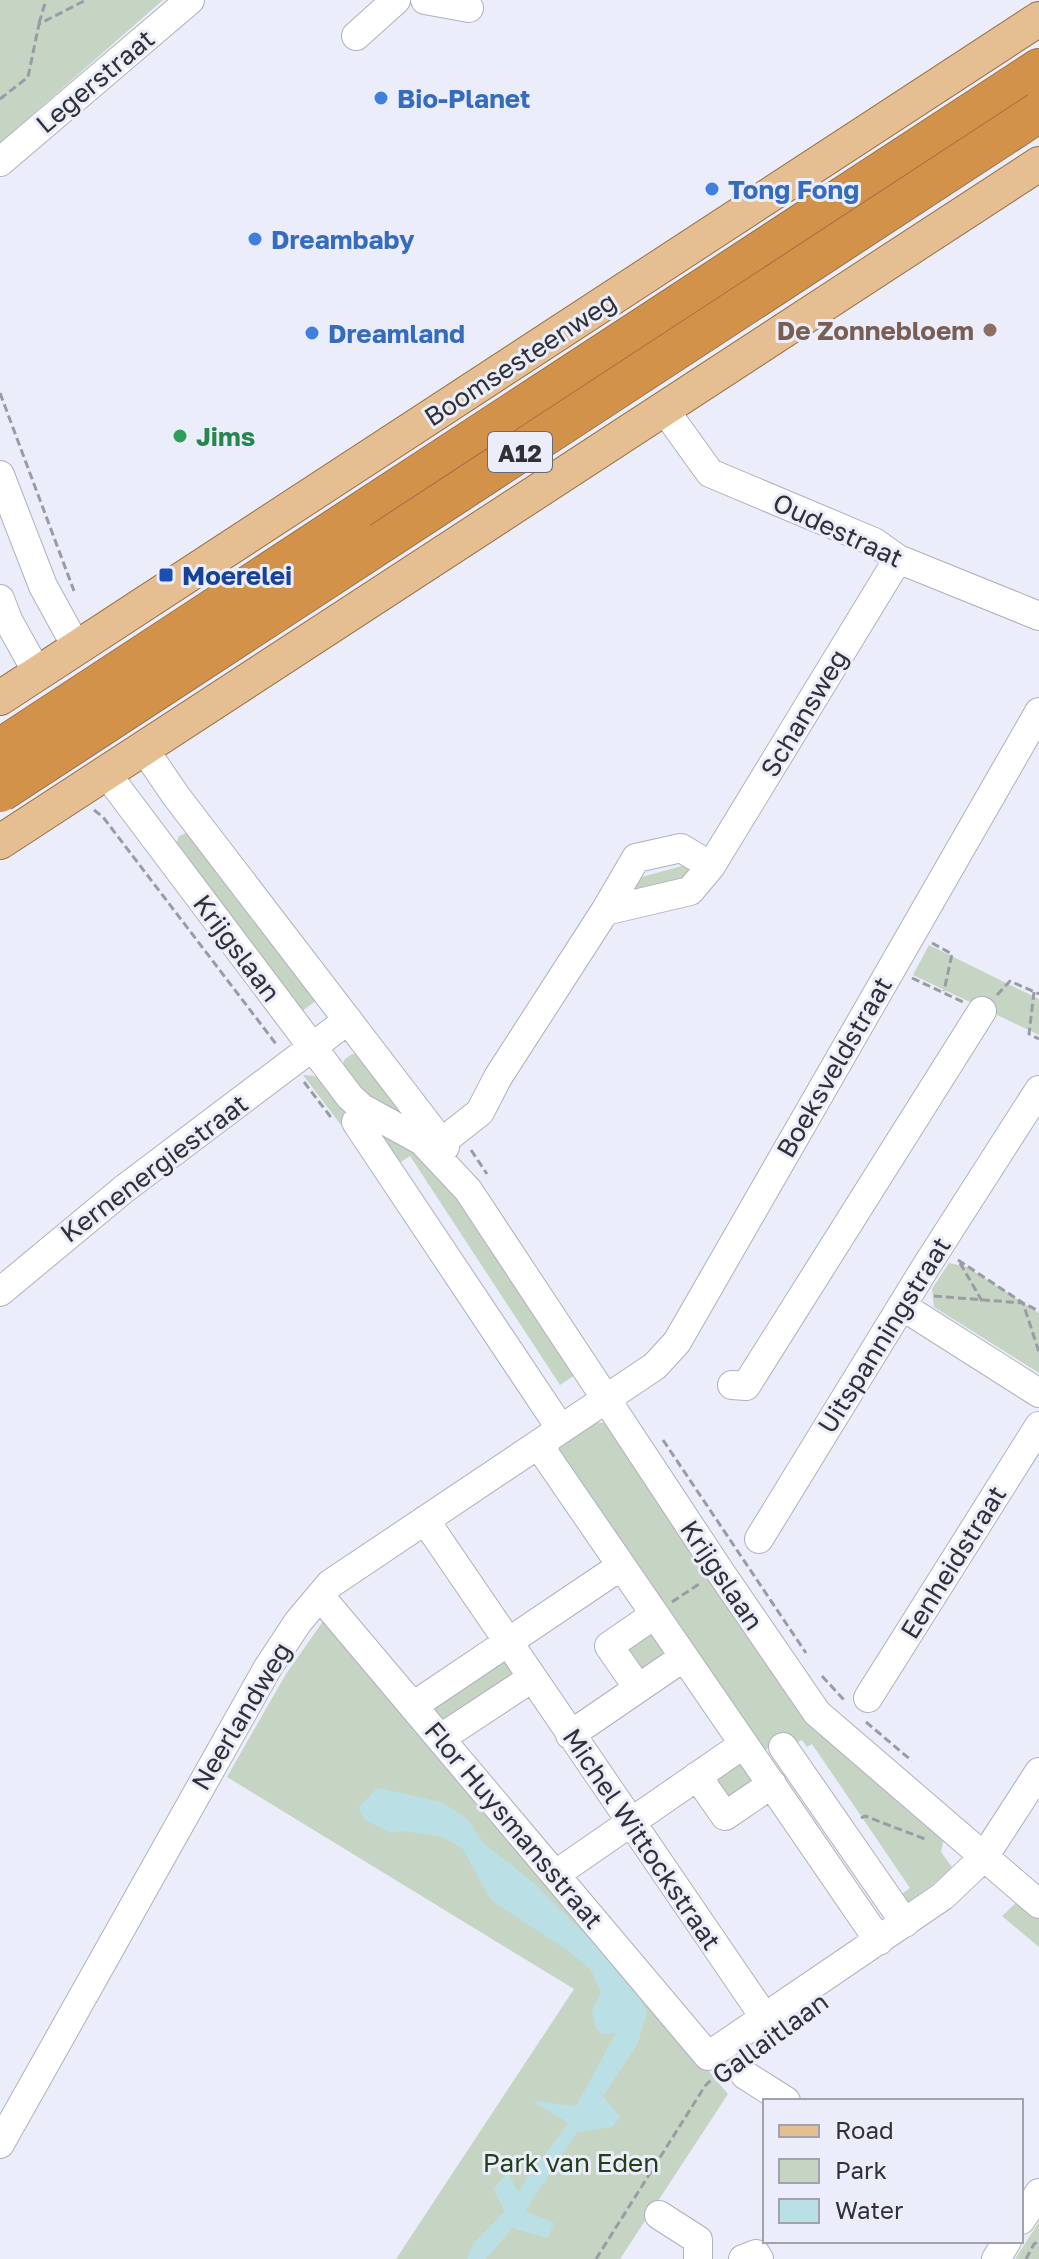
<svg xmlns="http://www.w3.org/2000/svg" width="1039" height="2259" font-family="'Golos Text',sans-serif">
	<rect width="100%" height="100%" fill="#ebeefa"/>
	<path fill="#c6d4c3" d="M0,0H163L0,143Z
		M186,833L192,835L317,1000L301,1012L175,847L179,836Z
		M696,862L684,880L639,890H634L632,886L638,878L682,866L685,863Z
		M929,945L1039,999V1035L913,975Z
		M352,1054L359,1055L425,1127L373,1107L343,1067L344,1060Z
		M303,1075L315,1076L329,1084L432,1159L575,1375L560,1385L410,1156L398,1164L354,1116L341,1125Z
		M949,1263L967,1267L1039,1313V1373L934,1307L932,1289Z
		M592,1422L607,1423L809,1719L945,1834L941,1852L952,1867L936,1882L903,1905L898,1897L910,1888L812,1744L807,1747L802,1740L795,1744L789,1735L759,1754L551,1449Z
		M326,1617L728,2094L620,2259H396L574,1989L227,1777L286,1674Z
		M654,1623L677,1655L640,1680L617,1648Z
		M502,1653L518,1677L442,1729L426,1705Z
		M742,1750L764,1783L727,1808L704,1776Z
		M1018,1901L1039,1918V1947L1002,1916Z
		M1039,2222V2259H1015Z"/>
	<path fill="#bae0e6" d="M377,1788L442,1802L467,1819L484,1844L534,1883L629,1979L647,2012L638,2043L603,2096L620,2117L612,2127L577,2132L525,2211L554,2223L548,2238L512,2228L486,2259H467L475,2242L505,2211L493,2189L508,2173L518,2192L568,2123L533,2101L576,2106L616,2033L603,2034L596,2029L592,2010L601,1993L591,1970L570,1952L491,1900L463,1849L443,1837L406,1831L391,1833L364,1819L359,1807Z"/>
	<g fill="none" stroke-linecap="round" stroke-linejoin="round">
		<g stroke="#aeb1bc" stroke-width="30">
			<path id="minor" d="M425,0L469,8
				M356,36L396,0
				M0,162L190,0
				M664,409L710,473L874,542L898,559L1039,616
				M0,475L43,586L77,648
				M0,599L8,620L38,674
				M144,749L176,796L445,1147
				M106,773L350,1097L362,1108L422,1141L468,1190L719,1570L817,1713L1039,1904
				M605,911L636,858L681,848L711,866
				M356,1122L561,1429
				M442,1142L480,1112L498,1077L605,911L690,891L711,866L898,559
				M0,1292L124,1189L348,1020
				M902,1306L1039,1393
				M732,1385L746,1386L982,1011
				M546,1439L544,1453L879,1941
				M425,1520L765,2018
				M759,1539L925,1268L1039,1090
				M320,1596L708,2056L943,1896L984,1857L1039,1772
				M638,1688L609,1646L654,1615
				M868,1698L1039,1426
				M413,1706L621,1566
				M570,1735L684,1657
				M441,1738L532,1678
				M783,1747L905,1923
				M697,1776L725,1816L772,1784
				M556,1874L744,1744
				M745,2075L786,2101
				M0,2144L267,1669L298,1622L330,1584L655,1366L677,1342L1039,712
				M659,2215L698,2240V2259
				M1021,2220L1039,2193
				M743,2259L756,2254L759,2259
				M996,2259L1007,2241"/>
		</g>
		<g stroke="#9a7043" stroke-width="36">
			<path id="major" d="M0,698L1039,19
				M0,842L1039,164"/>
		</g>
		<g stroke="#9a7043" stroke-width="42">
			<path id="highway" d="M351,519L1039,69"/>
		</g>
		<path stroke="#9a9ca5" stroke-width="3" stroke-dasharray="8 4" stroke-linecap="butt" d="M39,23L46,0
			M0,99L28,77L39,24L86,0
			M0,393L74,591
			M94,810L103,817L276,1044
			M932,943L952,954L944,991
			M912,978L963,1002
			M1034,992L1029,1034L1039,1039
			M997,995L1010,981L1039,994
			M304,1082L333,1120
			M471,1150L487,1174
			M958,1260L1023,1303L1039,1311
			M960,1263L982,1301
			M934,1296L1023,1303L1039,1352
			M663,1440L806,1653
			M672,1602L699,1584
			M822,1676L844,1700
			M866,1722L912,1761
			M861,1818L865,1816L925,1839
			M596,2259L705,2086L713,2078
			M1026,2259L1034,2244L1039,2241"/>
		<use href="#minor" stroke="#fff" stroke-width="28"/>
		<use href="#major" stroke="#e5be92" stroke-width="34"/>
		<use href="#highway" stroke="#d3924a" stroke-width="40"/>
		<g stroke="#9a7043" stroke-width="42" stroke-linecap="butt">
			<path id="highway-bridge" d="M0,749L351,519
				M0,792L1039,112"/>
		</g>
		<use href="#highway-bridge" stroke="#d3924a" stroke-width="40"/>
	</g>
	<g fill="#3f7fe0" stroke="#ebeefa" stroke-width="3">
		<circle cx="381" cy="98" r="8"/>
		<circle cx="712" cy="189" r="8"/>
		<circle cx="255" cy="239" r="8"/>
		<circle cx="312" cy="333" r="8"/>
	</g>
	<circle fill="#8d6e63" stroke="#ebeefa" stroke-width="3" cx="990" cy="330" r="8"/>
	<circle fill="#2e9e5b" stroke="#ebeefa" stroke-width="3" cx="180" cy="436" r="8"/>
	<rect fill="#1a4fb4" stroke="#ebeefa" stroke-width="3" x="158" y="567" width="16" height="16" rx="4"/>
	<g text-anchor="middle" dominant-baseline="central" stroke-width="6" stroke-linejoin="round" paint-order="stroke">
		<rect fill="#ebeefa" stroke="#686a71" stroke-width="2" x="488" y="432" width="64" height="40" rx="6"/>
		<g font-size="24" font-weight="bold" fill="#303136">
			<text x="520" y="452">A12</text>
		</g>
		<g font-size="26" fill="#303136" stroke="#ebeefa">
			<text transform="translate(95 81) rotate(-40)">Legerstraat</text>
			<text transform="translate(520 359) rotate(-33)">Boomsesteenweg</text>
			<text transform="translate(838 530) rotate(25)">Oudestraat</text>
			<text transform="translate(804 713) rotate(-59)">Schansweg</text>
			<text transform="translate(237 948) rotate(53)">Krijgslaan</text>
			<text transform="translate(834 1067) rotate(-60)">Boeksveldstraat</text>
			<text transform="translate(154 1168) rotate(-37)">Kernenergiestraat</text>
			<text transform="translate(884 1335) rotate(-58)">Uitspanningstraat</text>
			<text transform="translate(953 1562) rotate(-58)">Eenheidstraat</text>
			<text transform="translate(722 1575) rotate(56)">Krijgslaan</text>
			<text transform="translate(241 1716) rotate(-59)">Neerlandweg</text>
			<text transform="translate(514 1825) rotate(50)">Flor Huysmansstraat</text>
			<text transform="translate(642 1839) rotate(56)">Michel Wittockstraat</text>
			<text transform="translate(770 2038) rotate(-36)">Gallaitlaan</text>
		</g>
		<g font-size="26" font-weight="bold" fill="#366cbe" stroke="#ebeefa" text-anchor="start">
			<text x="397" y="98">Bio-Planet</text>
			<text x="728" y="189">Tong Fong</text>
			<text x="271" y="239">Dreambaby</text>
			<text x="328" y="333">Dreamland</text>
		</g>
		<g font-size="26" font-weight="bold" fill="#785e54" stroke="#ebeefa" text-anchor="end">
			<text x="974" y="330">De Zonnebloem</text>
		</g>
		<g font-size="26" font-weight="bold" fill="#27864d" stroke="#ebeefa" text-anchor="start">
			<text x="196" y="436">Jims</text>
		</g>
		<g font-size="26" font-weight="bold" fill="#164399" stroke="#ebeefa" text-anchor="start">
			<text x="182" y="575">Moerelei</text>
		</g>
		<g font-size="26" fill="#223f1a" stroke="#ebeefa">
			<text x="571" y="2162">Park van Eden</text>
		</g>
	</g>
	<rect x="763" y="2099" width="260" height="144" fill="#ebeefa" stroke="#a0a2ac" stroke-width="2"/>
	<rect x="779" y="2125" width="40" height="12" fill="#e5be92" stroke="#a0a2ac" stroke-width="2"/>
	<text x="835" y="2139" font-size="24" fill="#303136">Road</text>
	<rect x="779" y="2159" width="40" height="24" fill="#c6d4c3" stroke="#a0a2ac" stroke-width="2"/>
	<text x="835" y="2179" font-size="24" fill="#303136">Park</text>
	<rect x="779" y="2199" width="40" height="24" fill="#bae0e6" stroke="#a0a2ac" stroke-width="2"/>
	<text x="835" y="2219" font-size="24" fill="#303136">Water</text>
</svg>
